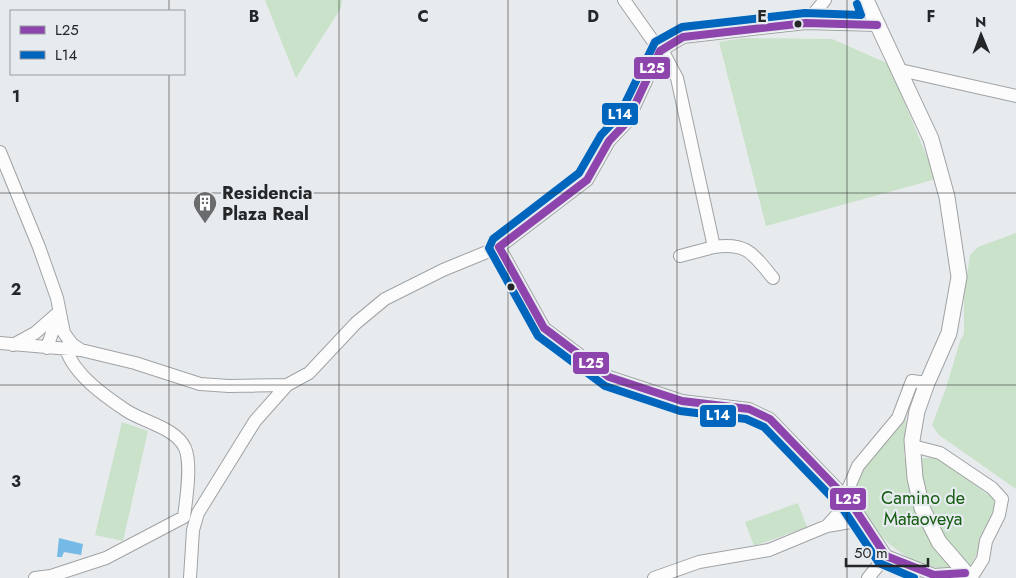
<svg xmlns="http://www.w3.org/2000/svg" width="1016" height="578" font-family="Jost,sans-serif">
	<rect width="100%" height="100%" fill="#e8ebee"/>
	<path fill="#c9e2c9" d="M265,0H342L341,8L296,78Z
		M743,38L832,39L889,64L936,179L766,226L719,42Z
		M1016,233V489L939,435L932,425L946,388L960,341L964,334V295L970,255L978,247Z
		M906,414L904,458H940L995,500L993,521L971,565C963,566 952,570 944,569C898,561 872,533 852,492C862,460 890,442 906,414Z
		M122,422L148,431L123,541L95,535Z
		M798,503L807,527L754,546L745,522Z"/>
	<path fill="#75bae6" d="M59,538L83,544L81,555L64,552L62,557H57Z"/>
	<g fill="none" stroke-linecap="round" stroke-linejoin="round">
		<g stroke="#a0a2a4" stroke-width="14">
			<path id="minor" d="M624,0L660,51
				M806,23L825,0
				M662,50L677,78L714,247L680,256
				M900,70L1016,96
				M0,152L39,247L57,298L64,333L72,344L81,350
				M499,247L544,328L609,377L682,401L749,409L770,419L851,503L886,556L934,575L965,573
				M714,247C747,242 753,254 773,278
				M0,343L81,350L135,363L200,384L229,386L287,385
				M13,345L35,333L59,312
				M47,348L58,315
				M913,446L940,453L992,488L1002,499L999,515L986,541L983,559L971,578
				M827,526L844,507L849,487L858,466L898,418L912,381L927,383
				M35,578L51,576L106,558L184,517C186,500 192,464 185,448C176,428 144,422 127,411C106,397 74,375 66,349
				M190,578L193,530L198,513L255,421L287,385L309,373L356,323L385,299L443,270L499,247L587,180L609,141L627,122L660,51L683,37L806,23L877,25
				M654,578L699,562L769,550L827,526L862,520
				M868,578L886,556"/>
		</g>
		<g stroke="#a0a2a4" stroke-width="17">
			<path id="tertiary" d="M866,0L931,139L947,197L959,277L949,333L927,383L917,411L912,440L915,478L922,508L939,542L970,578"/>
		</g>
		<use href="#minor" stroke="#fcfcfc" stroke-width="12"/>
		<use href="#tertiary" stroke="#fcfcfc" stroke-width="15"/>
		<g stroke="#e6ebf0" stroke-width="11">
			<path id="bus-1" d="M499,247L544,328L609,377L682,401L749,409L770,419L851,503L886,556L934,575L965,573
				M499,247L587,180L609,141L627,122L660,51L683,37L806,23L877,25"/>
		</g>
		<g stroke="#e6ebf0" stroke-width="11">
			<path id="bus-2" d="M857,4L861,15L805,13L682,27L655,42L619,116L601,135L579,173L493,239L489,248L538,336L605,386L680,411L746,419L764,427L843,509L879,563L914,578"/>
		</g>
		<use href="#bus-1" stroke="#8e44ad" stroke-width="8"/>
		<use href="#bus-2" stroke="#0065bd" stroke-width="8"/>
	</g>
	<path fill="none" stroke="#242627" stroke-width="1" stroke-opacity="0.55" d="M169,0V11M339,0V578M508,0V578M677,0V578M847,0V578M169,74V578M0,193H1016M0,385H1016"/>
	<defs>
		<g id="building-pin" transform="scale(1.25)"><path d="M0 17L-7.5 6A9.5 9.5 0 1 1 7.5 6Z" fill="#696b6d" stroke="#e6ebf0"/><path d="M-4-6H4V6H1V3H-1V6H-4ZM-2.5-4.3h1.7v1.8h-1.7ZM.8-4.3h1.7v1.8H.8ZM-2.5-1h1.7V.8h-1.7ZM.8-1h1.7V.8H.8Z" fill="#fff"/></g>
	</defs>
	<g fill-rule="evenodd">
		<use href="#building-pin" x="205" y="203"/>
	</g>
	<g fill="#242627" stroke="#e6ebf0" stroke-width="2">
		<circle cx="798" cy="24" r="4.5"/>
		<circle cx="511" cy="287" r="4.5"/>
	</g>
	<g text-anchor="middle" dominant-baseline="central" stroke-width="4.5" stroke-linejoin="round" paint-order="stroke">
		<g font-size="18" font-weight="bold" fill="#242627" stroke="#e6ebf0" text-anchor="start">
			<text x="222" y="193">Residencia<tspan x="222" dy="21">Plaza Real</tspan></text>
		</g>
		<g font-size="18" fill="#155b10" stroke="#e6ebf0">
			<text x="923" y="498">Camino de<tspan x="923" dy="21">Mataoveya</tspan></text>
		</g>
	</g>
	<g font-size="16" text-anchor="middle" font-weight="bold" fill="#242627" stroke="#e6ebf0" stroke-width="4.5" stroke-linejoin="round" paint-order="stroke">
		<text x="254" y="22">B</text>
		<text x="423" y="22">C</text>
		<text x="593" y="22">D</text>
		<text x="762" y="22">E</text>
		<text x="931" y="22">F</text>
		<text x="16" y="102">1</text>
		<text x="16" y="295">2</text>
		<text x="16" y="487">3</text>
	</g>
	<g stroke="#e6ebf0" stroke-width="2">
		<rect x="633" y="56" width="38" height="24" rx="5" fill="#8e44ad"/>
		<rect x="601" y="102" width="38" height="24" rx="5" fill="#0065bd"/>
		<rect x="572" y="351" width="38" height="24" rx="5" fill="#8e44ad"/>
		<rect x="699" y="404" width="38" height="24" rx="5" fill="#0065bd"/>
		<rect x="829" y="487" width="38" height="24" rx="5" fill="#8e44ad"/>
	</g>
	<g font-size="14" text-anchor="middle" font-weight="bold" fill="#fff">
		<text x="652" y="73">L25</text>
		<text x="620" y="119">L14</text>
		<text x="591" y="368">L25</text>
		<text x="718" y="420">L14</text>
		<text x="848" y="504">L25</text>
	</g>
	<rect x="10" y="10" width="175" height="65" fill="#e6ebf0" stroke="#989ca0"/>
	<rect x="20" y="26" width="25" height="8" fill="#8e44ad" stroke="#989ca0"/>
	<text x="55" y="35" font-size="15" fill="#242627">L25</text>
	<rect x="20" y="51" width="25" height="8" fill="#0065bd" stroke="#989ca0"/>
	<text x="55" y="60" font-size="15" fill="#242627">L14</text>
	<g transform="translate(981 35) rotate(359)" stroke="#e6ebf0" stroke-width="4" paint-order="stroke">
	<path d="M0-4L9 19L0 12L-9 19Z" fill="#242627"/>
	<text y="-8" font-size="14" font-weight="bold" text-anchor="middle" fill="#242627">N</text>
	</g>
	<path d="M846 558v8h82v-8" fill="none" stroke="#242627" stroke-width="2.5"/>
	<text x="854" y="558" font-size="15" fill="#242627" stroke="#e6ebf0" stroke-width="4" paint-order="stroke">50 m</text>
</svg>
